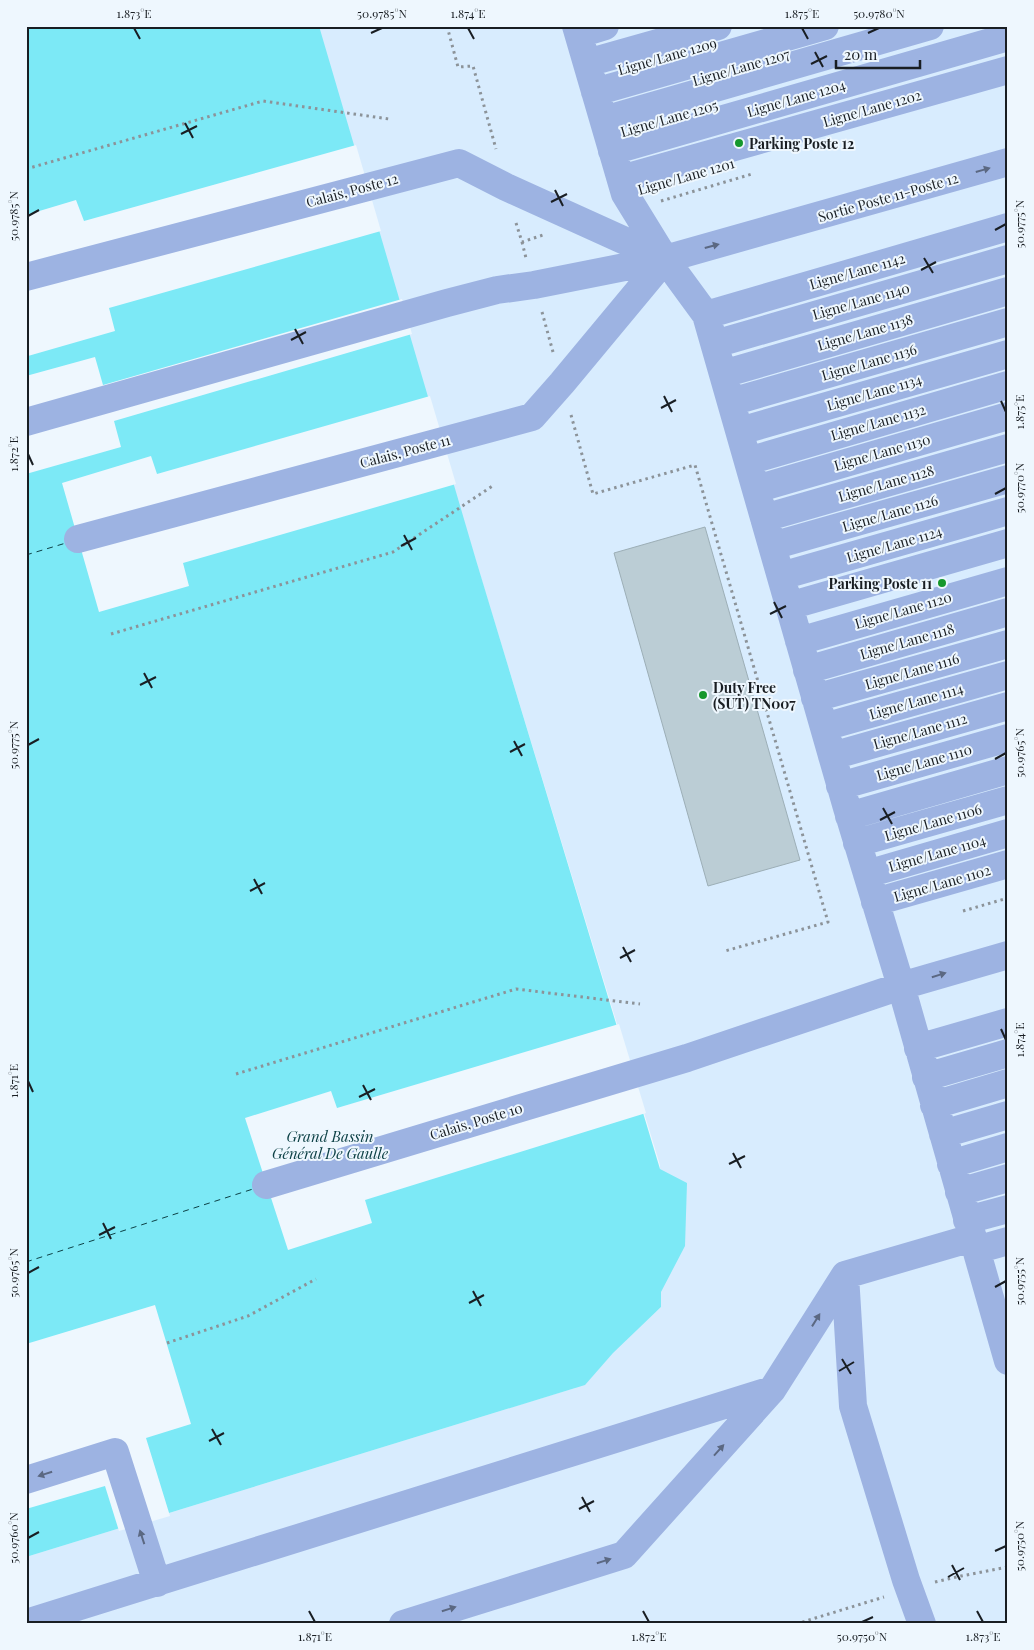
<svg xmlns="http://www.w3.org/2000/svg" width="1034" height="1650" font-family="'Playfair Display',serif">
	<rect width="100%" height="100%" fill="#eef7fe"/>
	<path fill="#d8ecfe" d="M313,26H1008V1624H26V1557L575,1388L661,1307L660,1165Z"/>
	<path fill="#7ce9f6" d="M26,26H319L476,560L660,1169L687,1183L685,1246L661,1292V1307L613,1353L585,1385L26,1557Z"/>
	<path fill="#eef7fe" d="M356,145L381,231L109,308L115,331L28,356L26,350V215L76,200L84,221Z
		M402,299L412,334L114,421L121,447L26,474V376L95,357L103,385Z
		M430,396L456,484L183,563L189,586L99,612L62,483L151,456L157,474Z
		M619,1024L646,1113L365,1200L372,1223L288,1250L245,1118L331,1091L337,1108Z
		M155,1305L191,1424L146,1438L170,1516L119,1531L105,1486L26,1509V1344Z"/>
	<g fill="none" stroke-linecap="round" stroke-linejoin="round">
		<path stroke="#0d4146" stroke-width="1" stroke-dasharray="6 5" stroke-linecap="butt" d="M26,555L66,543
			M26,1262L253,1189"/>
	</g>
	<path fill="#bbcdd5" stroke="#9caeb6" d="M705,527L800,860L708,886L614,553Z"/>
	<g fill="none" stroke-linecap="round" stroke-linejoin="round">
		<path stroke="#8c9399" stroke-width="3" stroke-dasharray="2.5 4" stroke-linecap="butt" d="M447,26L458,67L473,66L496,149
			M26,169L263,101L389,119
			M661,201L752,174
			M516,223L522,242L543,235
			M522,242L526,258
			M542,312L553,352
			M571,415L593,494L695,465L828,922L725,951
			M111,634L393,552L494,485
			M963,911L1008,898
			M236,1074L516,989L640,1004
			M167,1343L248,1316L316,1279
			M935,1582L961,1576L1008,1567
			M796,1624L884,1597"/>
		<path stroke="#9db3e2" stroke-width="28" d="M576,26L625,194L665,259L706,315L847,808L901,986L1008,1361
			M579,34L605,26
			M587,63L718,26
			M595,92L825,26
			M604,120L930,26
			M612,151L1008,37
			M621,179L1008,70
			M26,277L459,163L506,187L665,259
			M706,315L1008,227
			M715,344L1008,259
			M723,374L1008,291
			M731,402L1008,322
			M26,422L447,303L497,290L534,285L665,259L1008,162
			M740,431L1008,354
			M748,461L1008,385
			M756,489L1008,416
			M764,518L1008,448
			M78,539L532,417L562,383L665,259
			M772,546L1008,479
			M781,576L1008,511
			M789,606L1008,543
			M799,641L1008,581
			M807,670L1008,612
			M815,698L1008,644
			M824,727L1008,675
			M832,756L1008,706
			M840,786L1008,738
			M849,816L1008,770
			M857,843L1008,800
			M867,874L1008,833
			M875,902L1008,864
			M918,1048L1008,1022
			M926,1077L1008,1053
			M934,1105L1008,1083
			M943,1134L1008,1115
			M951,1164L1008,1147
			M266,1185L687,1058L901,986L1008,955
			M959,1192L1008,1178
			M967,1220L1008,1209
			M976,1250L1008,1241
			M845,1275L853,1406L906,1580L922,1624
			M26,1480L115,1452L157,1583
			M26,1623L772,1390
			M403,1624L624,1555L772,1390L845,1275L972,1238"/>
	</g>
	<defs><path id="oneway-solid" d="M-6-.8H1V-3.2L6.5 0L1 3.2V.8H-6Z" transform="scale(1.25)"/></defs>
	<g fill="#5b6882">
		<use href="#oneway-solid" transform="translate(983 170) rotate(-16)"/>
		<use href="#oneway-solid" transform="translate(712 246) rotate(-15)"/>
		<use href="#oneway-solid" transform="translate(939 975) rotate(-17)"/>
		<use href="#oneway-solid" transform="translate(816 1320) rotate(-58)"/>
		<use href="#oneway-solid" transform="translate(719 1450) rotate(-48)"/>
		<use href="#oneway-solid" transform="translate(45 1474) rotate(162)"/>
		<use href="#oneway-solid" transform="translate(142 1537) rotate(-108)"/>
		<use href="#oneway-solid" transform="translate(604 1561) rotate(-17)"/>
		<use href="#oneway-solid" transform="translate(449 1609) rotate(-17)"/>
	</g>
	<path fill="none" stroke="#191e23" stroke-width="2" d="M134,28L140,39M468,28L474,39M802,28L808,39M371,33L382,28M868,33L879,28M815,52L823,67M811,64L827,56M185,123L193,138M181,134L197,126M555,190L563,206M551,202L567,194M28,216L39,210M995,230L1006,224M924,258L933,273M921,270L936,262M295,329L303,344M291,340L306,332M664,396L672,412M1001,401L1006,412M661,408L676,400M28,454L33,465M995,494L1006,488M404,535L412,550M401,546L416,538M774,602L782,618M770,614L786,606M144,673L152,688M140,685L156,677M514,741L522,756M28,745L39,739M510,752L525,744M995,759L1006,753M883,808L892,824M880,820L895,812M254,879L262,894M250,891L265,883M623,947L631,962M620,958L635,950M1001,1029L1006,1040M28,1081L33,1092M363,1085L371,1100M359,1097L375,1089M733,1153L741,1168M729,1164L745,1156M103,1223L111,1239M99,1235L115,1227M28,1273L39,1267M995,1287L1006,1281M473,1291L481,1306M469,1303L484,1295M842,1359L851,1374M839,1371L854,1362M212,1429L221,1445M209,1441L224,1433M582,1497L590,1512M579,1509L594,1501M28,1538L39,1532M995,1551L1006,1546M952,1565L960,1580M948,1577L964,1568M309,1611L315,1622M643,1611L649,1622M977,1611L983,1622M862,1622L873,1617"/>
	<g fill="#16982d" stroke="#eef7fe" stroke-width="2">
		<circle cx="739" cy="143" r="5"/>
		<circle cx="942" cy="583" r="5"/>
		<circle cx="703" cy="695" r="5"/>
	</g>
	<g text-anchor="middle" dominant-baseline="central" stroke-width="4" stroke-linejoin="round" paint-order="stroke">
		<g font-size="14" fill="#191e23" stroke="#eef7fe">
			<text transform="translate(667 56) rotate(-16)">Ligne/Lane 1209</text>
			<text transform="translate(741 67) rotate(-16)">Ligne/Lane 1207</text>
			<text transform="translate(796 98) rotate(-16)">Ligne/Lane 1204</text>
			<text transform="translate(872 108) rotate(-16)">Ligne/Lane 1202</text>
			<text transform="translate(669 118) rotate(-16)">Ligne/Lane 1205</text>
			<text transform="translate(686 176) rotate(-16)">Ligne/Lane 1201</text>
			<text transform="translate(352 190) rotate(-15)">Calais, Poste 12</text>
			<text transform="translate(888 197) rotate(-16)">Sortie Poste 11-Poste 12</text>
			<text transform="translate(857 271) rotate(-16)">Ligne/Lane 1142</text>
			<text transform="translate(861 301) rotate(-16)">Ligne/Lane 1140</text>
			<text transform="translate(865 332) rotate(-16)">Ligne/Lane 1138</text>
			<text transform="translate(869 362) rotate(-16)">Ligne/Lane 1136</text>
			<text transform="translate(874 392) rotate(-16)">Ligne/Lane 1134</text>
			<text transform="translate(878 422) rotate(-16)">Ligne/Lane 1132</text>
			<text transform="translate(405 451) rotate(-15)">Calais, Poste 11</text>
			<text transform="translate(882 452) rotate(-16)">Ligne/Lane 1130</text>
			<text transform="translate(886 483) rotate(-16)">Ligne/Lane 1128</text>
			<text transform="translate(890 513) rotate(-16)">Ligne/Lane 1126</text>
			<text transform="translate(894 544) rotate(-16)">Ligne/Lane 1124</text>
			<text transform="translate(903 610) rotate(-16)">Ligne/Lane 1120</text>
			<text transform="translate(907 641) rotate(-16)">Ligne/Lane 1118</text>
			<text transform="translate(912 671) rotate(-16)">Ligne/Lane 1116</text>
			<text transform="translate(916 701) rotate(-16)">Ligne/Lane 1114</text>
			<text transform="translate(920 731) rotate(-16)">Ligne/Lane 1112</text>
			<text transform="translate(924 762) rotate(-16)">Ligne/Lane 1110</text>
			<text transform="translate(933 822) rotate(-16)">Ligne/Lane 1106</text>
			<text transform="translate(937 853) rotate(-16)">Ligne/Lane 1104</text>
			<text transform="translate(942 883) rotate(-16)">Ligne/Lane 1102</text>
			<text transform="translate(476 1121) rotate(-17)">Calais, Poste 10</text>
		</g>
		<g font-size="14" font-weight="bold" fill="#191e23" stroke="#eef7fe" text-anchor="start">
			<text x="749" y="143">Parking Poste 12</text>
			<text x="932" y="583" text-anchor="end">Parking Poste 11</text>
			<text x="713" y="687">Duty Free<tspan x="713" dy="16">(SUT) TN007</tspan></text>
		</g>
		<g font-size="15" font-style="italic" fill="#0d4146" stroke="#eef7fe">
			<text x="330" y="1136">Grand Bassin<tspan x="330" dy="17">Général De Gaulle</tspan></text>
		</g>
	</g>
	<rect width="1034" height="1650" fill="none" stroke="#eef7fe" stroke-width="55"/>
	<path d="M836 60v8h84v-8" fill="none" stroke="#191e23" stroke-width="2.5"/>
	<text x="844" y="60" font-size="15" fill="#191e23" stroke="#eef7fe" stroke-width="4" paint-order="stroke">20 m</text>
	<rect x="28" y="28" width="978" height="1594" fill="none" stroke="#191e23" stroke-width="2"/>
	<g font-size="12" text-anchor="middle" fill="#191e23">
		<text x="134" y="18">1.873°E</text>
		<text x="382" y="18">50.9785°N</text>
		<text x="468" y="18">1.874°E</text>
		<text x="802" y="18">1.875°E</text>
		<text x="879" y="18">50.9780°N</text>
		<text transform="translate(14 216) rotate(-90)" y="4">50.9785°N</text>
		<text transform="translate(1020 224) rotate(-90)" y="4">50.9775°N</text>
		<text transform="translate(1020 412) rotate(-90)" y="4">1.875°E</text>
		<text transform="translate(14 454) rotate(-90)" y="4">1.872°E</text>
		<text transform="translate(1020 488) rotate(-90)" y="4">50.9770°N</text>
		<text transform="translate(14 745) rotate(-90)" y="4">50.9775°N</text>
		<text transform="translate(1020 753) rotate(-90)" y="4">50.9765°N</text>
		<text transform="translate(1020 1040) rotate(-90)" y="4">1.874°E</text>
		<text transform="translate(14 1081) rotate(-90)" y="4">1.871°E</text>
		<text transform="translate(14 1273) rotate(-90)" y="4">50.9765°N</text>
		<text transform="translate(1020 1281) rotate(-90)" y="4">50.9755°N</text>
		<text transform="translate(14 1538) rotate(-90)" y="4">50.9760°N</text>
		<text transform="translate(1020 1546) rotate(-90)" y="4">50.9750°N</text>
		<text x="315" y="1641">1.871°E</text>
		<text x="649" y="1641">1.872°E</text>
		<text x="862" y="1641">50.9750°N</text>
		<text x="983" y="1641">1.873°E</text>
	</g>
</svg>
